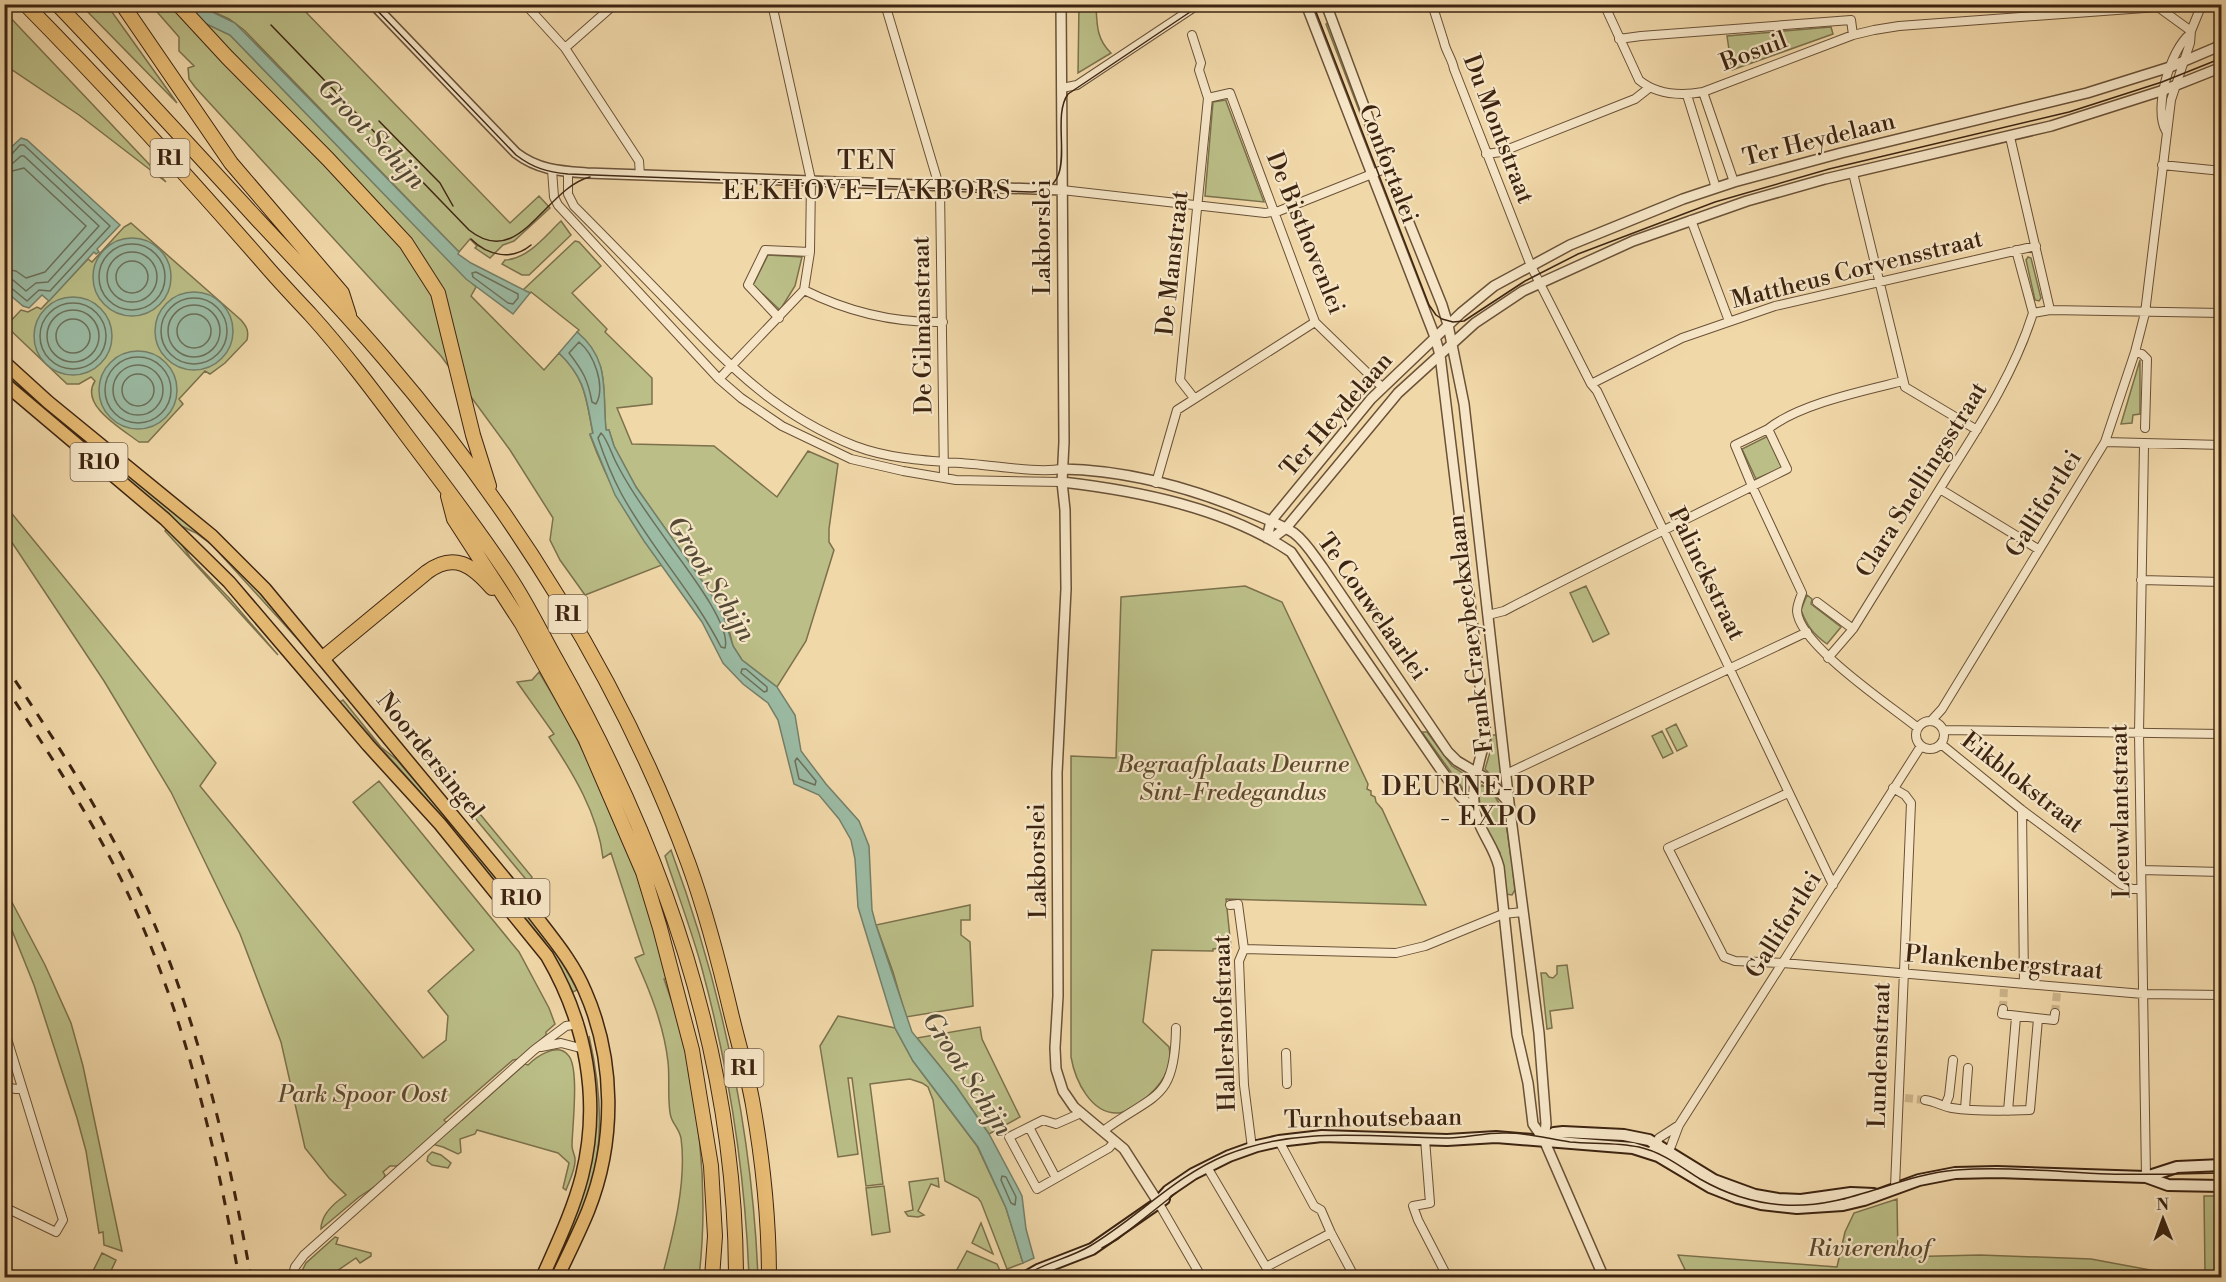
<svg xmlns="http://www.w3.org/2000/svg" width="2226" height="1282" font-family="'Libre Bodoni',serif">
	<rect width="100%" height="100%" fill="#f1d8a9"/>
	<filter id="stains"><feTurbulence type="fractalNoise" baseFrequency=".00333" numOctaves="4"/><feColorMatrix values="0 0 0 0 .2 0 0 0 0 .09 0 0 0 0 .02 0 0 0 .5 -.17"/></filter>
	<radialGradient id="worn" r=".72"><stop offset=".6" stop-color="#630" stop-opacity="0"/><stop offset="1" stop-color="#630" stop-opacity=".3"/></radialGradient>
	<path fill="#bbbe87" stroke="#7c714c" stroke-width="1.5" d="M81,5H107L177,103Z
		M151,5H168L167,6L183,14L188,15L230,35L476,287L471,296L544,370L559,353C586,379 586,399 593,434L590,435C608,484 630,523 662,565L585,595L560,560L550,540L553,518L510,450L441,356L195,87L189,79L188,68L194,66L179,51V37Z
		M198,5H299L510,223L539,196L550,208L514,241L503,245L490,258L475,248L477,246L470,239L459,252L244,30L229,19Z
		M1079,5H1096C1097,23 1096,39 1111,53L1078,73Z
		M4,11L166,182L79,115L5,65Z
		M1328,23L1383,165H1380L1326,24Z
		M1831,27L1833,34L1732,70L1727,36Z
		M1226,100V101L1264,202L1205,196L1213,102Z
		M561,221L571,235L529,275H522L502,264L505,260C528,259 545,236 561,221Z
		M131,223L241,320C247,327 249,331 247,340L225,363L210,374L205,371L179,399L183,404L148,442H139C122,429 79,405 95,381L91,377L79,384H67L6,326L21,310L28,312L37,307L41,309L88,259L92,262L124,227Z
		M575,241L579,242L601,266L572,293L607,329L605,332L652,378V404L617,408L632,444L714,446L777,497L808,451L838,464L829,529V542L834,550L806,641L777,687L742,660L733,646L729,630L688,561L636,487L614,446L609,430H606C602,392 611,360 577,332L579,330L531,292L530,293L523,290Z
		M768,255L802,257L795,286L780,310L753,285Z
		M2028,257L2031,258L2041,298L2039,301L2035,300L2026,260Z
		M2140,360V414L2133,415L2132,423L2121,424Z
		M5,370L213,544L258,589L302,644L212,545L196,533L177,524L5,375Z
		M1768,436L1783,467L1756,479L1742,449Z
		M4,504L216,763L200,786L423,1058L446,1040L448,1016L428,991L474,950L353,802L379,781L519,952L549,1008L555,1024L546,1032V1035L519,1059L513,1060L444,1120L446,1122L462,1120L525,1064L528,1065C536,1057 557,1042 568,1055C580,1067 572,1128 572,1146C572,1151 575,1155 575,1159C576,1168 569,1182 566,1190L563,1188L569,1163L558,1153L477,1130L475,1134L460,1139L461,1152L458,1154L443,1147L432,1144L397,1166H390L383,1172L385,1175L383,1181L359,1197L321,1229C321,1214 334,1203 346,1195L329,1178L305,1148L281,1042L240,934L171,792L104,681L5,532Z
		M167,528L179,540L190,557L230,599L278,655L165,531Z
		M1245,586L1282,602L1368,784L1367,789L1371,791V795L1375,797L1376,802L1382,809L1426,905L1226,899L1231,947L1213,949V951L1152,950L1143,1022L1169,1047C1175,1073 1152,1096 1132,1107C1128,1109 1123,1113 1119,1113C1091,1115 1075,1080 1071,1057V756L1116,758L1121,597Z
		M1586,586L1609,634L1593,642L1570,593Z
		M1807,595L1812,599L1811,604L1841,627L1827,644C1813,634 1807,626 1801,610Z
		M539,672C583,745 623,825 649,907C656,931 662,954 669,978L664,979C669,994 674,1008 680,1023C685,1038 686,1056 689,1072C703,1141 707,1208 699,1277H662C673,1235 687,1182 681,1138C679,1129 673,1124 671,1117C667,1104 670,1078 668,1062C664,1026 650,991 635,958L644,954L611,853L603,858C598,814 573,773 549,737L554,734L517,682L532,680Z
		M343,700L381,747L397,760C434,804 473,847 510,892C535,924 559,954 577,990L573,992L544,941L439,813L340,702Z
		M1676,724L1687,746L1677,751L1666,729Z
		M1662,731L1673,753L1663,758L1652,736Z
		M1422,732H1427L1452,766L1467,776L1466,793Z
		M1491,735H1499L1502,775L1493,777L1485,769L1491,749Z
		M1482,785C1507,799 1507,833 1511,858L1514,859L1515,870L1513,872L1515,890L1512,895L1506,894L1500,853L1482,819L1478,789Z
		M480,814L532,877L529,883L475,818Z
		M671,850C722,988 752,1130 758,1277H749C745,1171 729,1068 701,965C691,929 677,892 665,856Z
		M5,889L45,965L71,1023L83,1066L122,1251L104,1245L103,1232L99,1233L86,1151L77,1118L34,985L5,913Z
		M970,905V920H961V935L970,942L973,1006L906,1017L893,972L876,925Z
		M1567,965L1573,1008L1550,1011L1552,1028L1547,1029L1541,973H1546L1549,977L1553,978L1557,974V966Z
		M838,1016L895,1028L913,1061L977,1146L1006,1208L1023,1263L1007,1269L981,1202L978,1198L945,1181L933,1100L928,1087L922,1083L910,1079L870,1084L883,1184L866,1186L852,1078H848L858,1154L838,1157L820,1046Z
		M980,1027L982,1039L1020,1117L989,1134L956,1086L917,1038Z
		M589,1036C600,1084 605,1140 590,1188C580,1219 564,1248 551,1277L548,1278L573,1223L582,1196L595,1085Z
		M432,1152L441,1155L451,1163L448,1168L432,1165L427,1161L428,1156Z
		M938,1178L939,1187L931,1184L918,1211L924,1215L918,1217L908,1216L905,1212L913,1210L909,1182Z
		M884,1186L890,1232L872,1235L866,1188Z
		M2204,1196H2221V1277L1689,1278L1678,1255L1837,1267L1845,1232L1854,1213L1897,1199L1898,1257L1980,1255L2091,1259L2161,1272L2205,1271Z
		M981,1223L993,1254L972,1243Z
		M335,1237L338,1238L336,1244L371,1253V1256L360,1263L356,1258L328,1277H299L306,1263Z
		M967,1251L997,1264L1001,1273L994,1277H953Z
		M102,1253L116,1260L110,1273L111,1277H90Z"/>
	<path fill="#9bbba4" stroke="#757f69" stroke-width="1.5" d="M182,5H198L235,23L459,252L458,254L471,263L530,293L513,314L466,279L230,35L188,15Z
		M21,138L27,140L120,225L97,249L99,252L96,254L94,252L49,301L42,295L29,308L23,306L4,290L5,153Z
		M93 277a39 39 0 1 1 78 0a39 39 0 1 1-78 0Z
		M155 331a39 39 0 1 1 78 0a39 39 0 1 1-78 0Z
		M34 336a39 39 0 1 1 78 0a39 39 0 1 1-78 0Z
		M577,332C611,360 602,391 606,430H609L614,446L636,487L708,589L722,612L733,646L742,660L777,687L795,715L801,751L826,784L859,821L869,846L872,910L876,925L912,1032L956,1086L989,1134L1018,1188L1022,1196L1026,1229L1034,1258L1023,1263L1006,1208L978,1147L913,1061L895,1028L858,907L855,859L851,840L839,819L819,795L794,784L778,720L768,703L743,684L723,663L702,622L644,541L615,495L590,434L593,433C586,398 586,379 559,353Z
		M99 390a39 39 0 1 1 78 0a39 39 0 1 1-78 0Z"/>
	<g fill="none" stroke-linecap="round" stroke-linejoin="round">
		<path stroke="#6c705a" stroke-width="1.5" d="M4,157L11,155L20,145H24L110,226L50,291L39,290L27,301L10,287L4,286
			M4,164L13,163L21,156H24L99,226L48,282L36,283L26,291L13,280L4,278
			M4,173L24,168L86,226L45,272L26,278L16,271L4,269
			M99 277a33 33 0 1 1 66 0a33 33 0 1 1-66 0Z
			M107 277a25 25 0 1 1 50 0a25 25 0 1 1-50 0Z
			M116 277a16 16 0 1 1 32 0a16 16 0 1 1-32 0Z
			M476,272L518,294V298L513,304L508,303L473,277L472,273Z
			M161 331a33 33 0 1 1 66 0a33 33 0 1 1-66 0Z
			M40 336a33 33 0 1 1 66 0a33 33 0 1 1-66 0Z
			M168 331a26 26 0 1 1 52 0a26 26 0 1 1-52 0Z
			M47 336a26 26 0 1 1 52 0a26 26 0 1 1-52 0Z
			M177 331a17 17 0 1 1 34 0a17 17 0 1 1-34 0Z
			M56 336a17 17 0 1 1 34 0a17 17 0 1 1-34 0Z
			M579,342C594,354 606,386 596,404L592,402C588,380 583,371 569,353Z
			M105 390a33 33 0 1 1 66 0a33 33 0 1 1-66 0Z
			M113 390a25 25 0 1 1 50 0a25 25 0 1 1-50 0Z
			M122 390a16 16 0 1 1 32 0a16 16 0 1 1-32 0Z
			M601,433C607,438 613,458 618,466C632,494 651,518 669,544C683,564 732,625 725,648L721,647C693,592 650,547 621,493C612,476 604,456 598,438Z
			M742,669H746L767,687V691L764,692L741,673Z
			M797,758L816,781L815,785L799,779L795,761Z
			M1002,1176L1006,1177L1016,1197L1015,1205L1011,1203L1001,1180Z"/>
		<path stroke="#cdb48b" stroke-width="8" stroke-dasharray="8 4" stroke-linecap="butt" d="M2003,1009L2004,987
			M2055,1013L2057,992
			M1905,1098L1925,1100"/>
		<g stroke="#6a5137" stroke-width="10">
			<path id="minor" d="M525,4L565,48L639,161L640,175
				M885,4L940,189L944,477
				M1432,4C1436,17 1440,29 1444,42C1446,52 1452,58 1454,69L1531,266L1591,384L1597,391L1833,885
				M1604,4L1639,80C1657,95 1680,96 1703,92L1853,35L1874,30L1899,26L2158,7L2191,31
				M1192,35L1201,63L1199,70L1208,98L1180,380L1194,398
				M1619,39L1641,36L1851,20L1853,35
				M565,48L615,4
				M1062,88L1077,85L1199,4
				M1703,92L1734,182
				M1687,95L1716,188
				M1208,98L1230,93L1315,322L1383,388
				M2166,131C2153,109 2170,50 2190,34
				M2010,137L2050,310
				M1486,154L1501,152L1635,99L1649,88
				M2162,165L2222,171
				M552,170L554,197L558,205L719,379L741,398L782,426L851,459L903,471L956,480L1062,482
				M568,172V194L574,206C607,239 640,273 673,307C731,367 775,414 855,446C892,460 933,461 972,464C999,466 1036,473 1062,469
				M1853,173L1905,387L1977,430
				M1062,190L1265,213L1279,211L1387,168
				M1691,220L1729,321
				M2016,250L2033,313
				M804,290C848,312 893,323 943,322
				M779,318L748,285L765,250L810,252
				M2135,352L2142,354L2147,359L2145,428
				M719,379L804,290L810,252L811,180L772,4
				M1591,384L1682,338L1775,306L2036,246
				M1768,429C1799,404 1863,391 1903,381
				M2105,442L2222,445
				M2144,445L2139,733L2146,1177
				M1156,483L1177,410L1315,322
				M1940,489L2038,549
				M2141,580L2222,582
				M1817,602L1853,629
				M1488,615L1504,611C1598,562 1693,516 1787,469L1768,429L1735,445L1752,486L1802,593C1800,598 1797,606 1797,611C1799,645 1891,706 1918,728
				M1828,658L1853,629C1885,577 1917,526 1949,474C1982,422 2015,371 2033,313L2050,310L2222,313
				M1916 735a14 14 0 1 1 28 0a14 14 0 1 1-28 0Z
				M1931,721L1942,709L2105,442L2135,352L2145,313L2171,100L2190,43L2191,31L2202,4
				M1943,730L2222,734
				M1941,744L2022,810L2121,884L2132,889H2141
				M1506,774L1807,632
				M1893,788L1905,795L1911,803L1895,1187
				M1788,793L1668,848L1724,957L1735,961L1783,963L2143,994L2222,995
				M2022,810L2024,984
				M2141,870L2222,872
				M1230,905L1238,904L1244,949L1239,961L1244,1085L1252,1148
				M1244,949L1396,953L1425,946L1503,914L1523,912
				M2003,1009L2002,1014L2054,1020L2055,1013
				M4,1029L63,1220L56,1232L4,1207
				M541,1047L561,1043L584,1049
				M1286,1053L1287,1084
				M4,1087L16,1089L22,1088
				M1925,1100C1935,1101 1943,1107 1952,1108C1977,1112 2005,1111 2030,1110L2038,1019
				M1945,1106L1949,1096L1953,1060
				M1965,1109L1968,1068
				M2008,1111L2016,1017
				M1081,1113L1056,1124L1043,1120L1009,1137L1037,1189L1109,1148L1115,1141
				M1029,1127L1056,1178
				M1103,1131C1154,1093 1175,1102 1176,1028
				M1425,1139L1430,1203L1413,1206L1418,1220L1448,1278
				M1279,1141L1314,1206L1321,1210L1331,1233L1355,1278
				M1651,1153L1659,1138L1679,1125
				M1668,1154L1679,1125L1921,746
				M1207,1167L1266,1267L1275,1276
				M1158,1202L1202,1278
				M1266,1267L1331,1233
				M292,1278L295,1267L304,1255L534,1050L566,1026L579,1024"/>
		</g>
		<g stroke="#6a5137" stroke-width="12">
			<path id="tertiary" d="M373,4L516,153C538,170 560,171 587,173L1062,190
				M1061,4L1064,442L1062,482L1065,510L1066,589L1057,773L1058,996L1055,1048L1056,1069L1063,1091L1074,1107L1124,1149L1158,1202
				M1306,4L1435,337L1440,355L1486,735C1480,763 1466,795 1479,823C1486,840 1494,848 1499,867L1517,1035L1528,1083L1533,1124L1544,1140L1604,1278
				M1326,4L1387,168L1442,305L1448,325L1464,404L1509,803L1539,1033L1546,1124L1544,1140
				M1062,469C1125,470 1191,488 1249,512C1264,518 1280,524 1294,533C1306,542 1314,556 1323,568L1448,752L1457,761L1489,780L1509,803
				M1062,482C1140,491 1225,508 1291,552L1439,767L1460,796L1474,810
				M1267,538L1271,521L1371,399L1461,313L1494,286L1570,245L1683,199L1734,182L1841,153L2087,93L2170,67L2222,45
				M1271,539L1286,528L1398,393L1475,323L1523,291L1633,241L1747,201L1825,179L2051,126L2164,90L2222,67"/>
		</g>
		<g stroke="#3d2411" stroke-width="14">
			<path id="secondary" d="M1544,1140L1554,1133L1563,1132L1624,1135L1649,1140L1714,1180L1755,1195L1778,1199L1801,1200L1851,1193L1874,1194
				M2146,1177L2168,1185L2222,1186
				M1158,1202L1168,1191L1193,1174L1229,1156L1257,1146L1279,1141L1322,1136L1447,1140L1496,1137L1633,1148L1658,1156L1710,1187L1738,1198L1761,1204L1797,1208L1843,1205L1864,1200L1919,1180L1955,1173L1997,1172L2146,1177L2177,1167L2222,1165
				M1024,1278L1038,1270L1092,1249L1164,1199"/>
		</g>
		<g stroke="#3d2411" stroke-width="15">
			<path id="primary" d="M4,362L48,402L212,536L265,589L534,914C553,939 573,962 585,991C615,1059 616,1141 588,1211C579,1233 568,1255 557,1278
				M4,383L165,519L229,582L368,745L440,824L547,956C586,1023 601,1100 582,1176C573,1211 557,1244 542,1278"/>
		</g>
		<g stroke="#3d2411" stroke-width="16">
			<path id="motorway" d="M25,4C106,86 184,172 260,259C276,278 293,296 310,314C347,355 380,400 413,444C446,488 480,532 510,578C528,605 542,635 558,663C664,851 736,1060 736,1278
				M57,4C125,75 191,147 257,219C300,265 344,311 384,358C511,506 622,682 689,865C707,915 720,966 732,1017C739,1046 748,1076 753,1105C763,1162 769,1220 769,1278
				M122,4L231,163L342,293L349,315
				M178,4L227,57L328,159L406,243L438,293L473,435L489,486
				M448,496L454,519L522,624L585,738L643,872L660,928L692,1050L711,1166L715,1236L712,1278
				M323,658L427,572C454,552 472,565 492,588"/>
		</g>
		<use href="#minor" stroke="#f6e6c7" stroke-width="8"/>
		<use href="#tertiary" stroke="#f6e6c7" stroke-width="9"/>
		<use href="#secondary" stroke="#f6e6c7" stroke-width="10"/>
		<use href="#primary" stroke="#e8bc74" stroke-width="12"/>
		<use href="#motorway" stroke="#e8bc74" stroke-width="14"/>
		<path stroke="#3d2411" stroke-width="1.5" d="M371,4L516,155C533,168 547,172 568,174L1032,192C1083,188 1048,122 1068,94L1202,4
			M1313,4L1429,305L1436,315L1442,319L1453,322L1464,321L1525,281L1578,254L1715,202L1829,169L2069,112L2162,82L2222,58
			M271,25L469,230C520,271 545,188 590,177
			M379,121L440,183L453,206
			M471,239C488,256 512,261 531,245
			M1102,1248L1118,1239L1176,1193
			M1021,1278C1042,1263 1068,1259 1090,1246C1137,1218 1175,1176 1226,1155C1297,1126 1370,1137 1444,1138C1466,1138 1486,1132 1507,1133C1529,1133 1549,1139 1570,1142C1592,1144 1616,1142 1639,1147C1662,1152 1681,1167 1700,1179C1726,1194 1754,1203 1784,1205C1847,1209 1897,1175 1956,1170C2006,1166 2058,1172 2108,1174C2146,1175 2184,1174 2222,1173"/>
		<path stroke="#3d2411" stroke-width="3" stroke-dasharray="10 10" stroke-linecap="butt" d="M4,664C56,741 106,819 145,903C199,1021 228,1150 251,1278
			M4,685C46,748 87,811 121,879C182,1004 215,1141 239,1278"/>
	</g>
	<g text-anchor="middle" dominant-baseline="central" stroke-width="4.5" stroke-linejoin="round" paint-order="stroke">
		<g fill="#f6e6c7" stroke="#745e48" stroke-width="1.5">
			<rect x="150.5" y="139" width="39" height="38" rx="4.5"/>
			<rect x="70.5" y="443" width="57" height="38" rx="4.5"/>
			<rect x="548.5" y="595" width="39" height="38" rx="4.5"/>
			<rect x="492.5" y="879" width="57" height="38" rx="4.5"/>
			<rect x="724.5" y="1049" width="39" height="38" rx="4.5"/>
		</g>
		<g font-size="22" font-weight="bold" fill="#3d2411">
			<text x="170" y="158">R1</text>
			<text x="99" y="462">R10</text>
			<text x="568" y="614">R1</text>
			<text x="521" y="898">R10</text>
			<text x="744" y="1068">R1</text>
		</g>
		<g font-size="24" fill="#3d2411" stroke="#f6e6c7">
			<text transform="translate(1754 52) rotate(-21)">Bosuil</text>
			<text transform="translate(1498 129) rotate(69)">Du Montstraat</text>
			<text transform="translate(1819 140) rotate(-14)">Ter Heydelaan</text>
			<text transform="translate(1388 164) rotate(69)">Confortalei</text>
			<text transform="translate(1305 233) rotate(68)">De Bisthovenlei</text>
			<text transform="translate(1043 237) rotate(-90)">Lakborslei</text>
			<text transform="translate(1173 263) rotate(-84)">De Manstraat</text>
			<text transform="translate(1857 270) rotate(-14)">Mattheus Corvensstraat</text>
			<text transform="translate(923 325) rotate(-91)">De Gilmanstraat</text>
			<text transform="translate(1337 415) rotate(-49)">Ter Heydelaan</text>
			<text transform="translate(1922 480) rotate(-58)">Clara Snellingsstraat</text>
			<text transform="translate(2044 504) rotate(-58)">Gallifortlei</text>
			<text transform="translate(1706 574) rotate(64)">Palinckstraat</text>
			<text transform="translate(1372 607) rotate(55)">Te Couwelaarlei</text>
			<text transform="translate(1471 634) rotate(-97)">Frank Craeybeckxlaan</text>
			<text transform="translate(430 756) rotate(51)">Noordersingel</text>
			<text transform="translate(2022 783) rotate(38)">Eikblokstraat</text>
			<text transform="translate(2121 811) rotate(-91)">Leeuwlantstraat</text>
			<text transform="translate(1038 861) rotate(-91)">Lakborslei</text>
			<text transform="translate(1784 925) rotate(-58)">Gallifortlei</text>
			<text transform="translate(2004 963) rotate(5)">Plankenbergstraat</text>
			<text transform="translate(1225 1023) rotate(-92)">Hallershofstraat</text>
			<text transform="translate(1880 1055) rotate(-88)">Lundenstraat</text>
			<text transform="translate(1373 1119) rotate(-1)">Turnhoutsebaan</text>
		</g>
		<g font-size="24" font-style="italic" fill="#5c4a2e" stroke="#f6e6c7">
			<text x="1233" y="765">Begraafplaats Deurne<tspan x="1233" dy="28">Sint-Fredegandus</tspan></text>
			<text x="363" y="1095">Park Spoor Oost</text>
			<text x="1869" y="1249">Rivierenhof</text>
		</g>
		<g font-size="26" font-style="italic" fill="#544a36" stroke="#f6e6c7">
			<text transform="translate(371 134) rotate(46)">Groot Schijn</text>
			<text transform="translate(711 579) rotate(58)">Groot Schijn</text>
			<text transform="translate(967 1074) rotate(57)">Groot Schijn</text>
		</g>
		<g font-size="26" letter-spacing="1.5" fill="#3d2411" stroke="#f6e6c7">
			<text x="867" y="161">TEN<tspan x="867" dy="30">EEKHOVE-LAKBORS</tspan></text>
			<text x="1489" y="787">DEURNE-DORP<tspan x="1489" dy="30">- EXPO</tspan></text>
		</g>
	</g>
	<rect width="2226" height="1282" fill="none" stroke="#f1d8a9" stroke-width="24"/>
	<rect x="6" y="6" width="2214" height="1270" fill="none" stroke="#3d2411" stroke-width="3"/>
	<rect x="12" y="12" width="2202" height="1258" fill="none" stroke="#3d2411" stroke-width="1.5"/>
	<g transform="translate(2163 1219) rotate(359)" stroke="#f6e6c7" stroke-width="4.5" paint-order="stroke">
	<path d="M0-4.5L10 22L0 15L-10 22Z" fill="#3d2411"/>
	<text y="-9" font-size="16" font-weight="bold" text-anchor="middle" fill="#3d2411">N</text>
	</g>
	<rect width="100%" height="100%" filter="url(#stains)"/>
	<rect width="100%" height="100%" fill="url(#worn)"/>
</svg>
